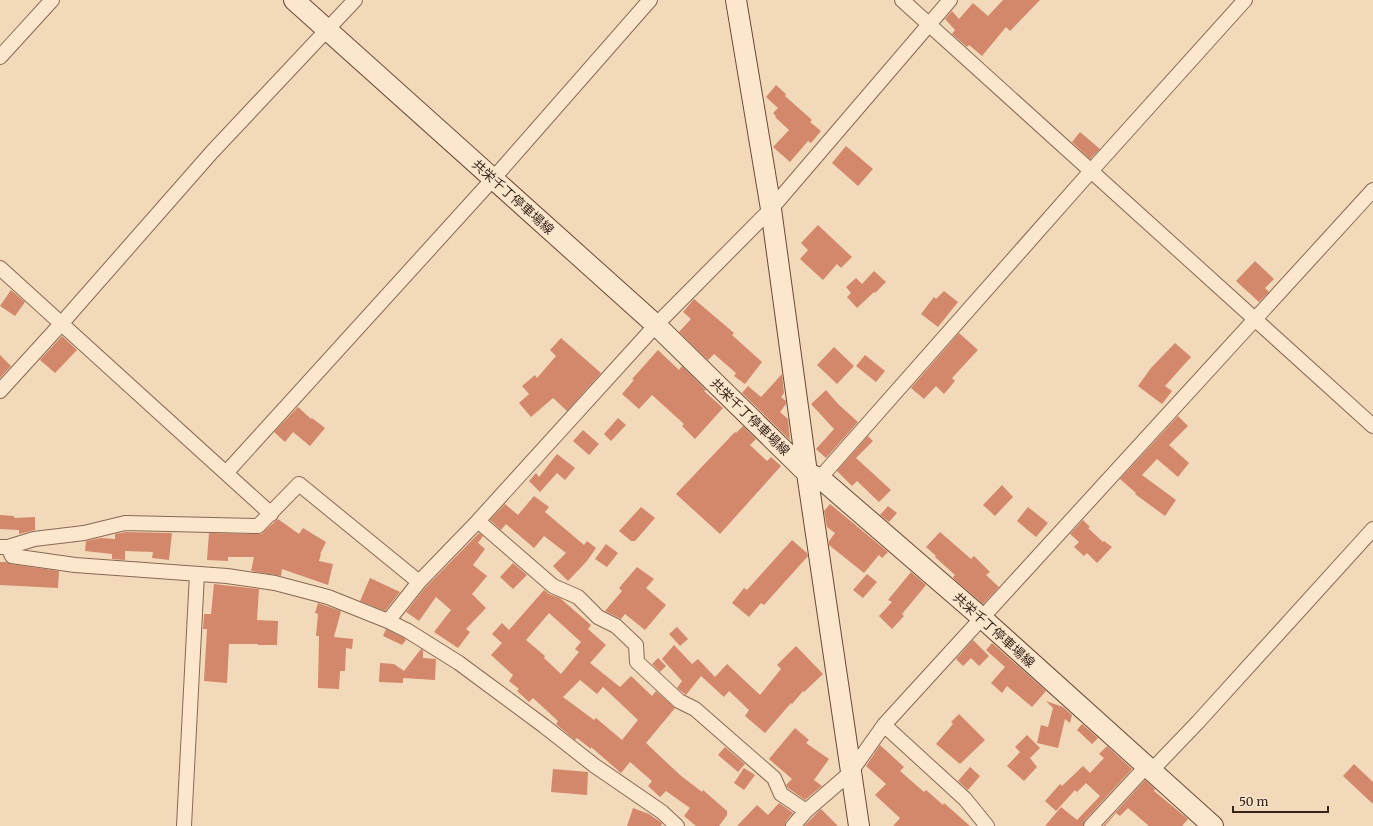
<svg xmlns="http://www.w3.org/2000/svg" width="1373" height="826" font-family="Merriweather,'Noto Sans JP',serif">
	<rect width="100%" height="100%" fill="#f1d9ba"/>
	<path fill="#d3886c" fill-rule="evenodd" d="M1003,0H1040L1010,31L1006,27L982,56L969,45L967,47L952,34L955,30L945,19L952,11L959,19L973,3L988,16Z
		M776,85L786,94L785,96L812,120L810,122L821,131L811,143L808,141L790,162L773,147L789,130L775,117L776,116L773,113L778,108L766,97Z
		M1080,132L1100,149L1090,159L1072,142Z
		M846,146L873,169L858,186L832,163Z
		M818,225L852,257L841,268L837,264L823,280L800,259L808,250L801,243Z
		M1255,261L1274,279L1265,288L1269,292L1259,302L1236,281Z
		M874,271L886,282L875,293L874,292L857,308L847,297L851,293L846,287L856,278L862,284Z
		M11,290L25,302L15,316L0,306Z
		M944,291L958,302L938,327L921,314L934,297L936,299Z
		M694,299L734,333L732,335L762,362L745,384L734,376L736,373L714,354L708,360L679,332L691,319L683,312Z
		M959,333L978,350L952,378L955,381L944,394L936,386L924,399L911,388Z
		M62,336L77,350L55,373L40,360Z
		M561,338L601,373L567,411L553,398L531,417L519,403L529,394L522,386L535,375L537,378L556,356L550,350Z
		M1175,343L1191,357L1165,386L1172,391L1162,404L1138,386L1151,368Z
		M834,347L854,366L837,384L817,365Z
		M658,350L679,370L682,366L706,390L704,391L723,408L695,439L682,426L684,424L652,395L639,409L622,394L634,380L632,379Z
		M0,355L11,366L0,378Z
		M865,355L885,371L876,382L856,366Z
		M782,374L784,393L781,397L786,401V404L780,412L788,419L790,440L742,393L748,386L761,397Z
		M826,390L838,404L858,422L826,458L816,449L834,429L811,404Z
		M298,407L311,419L312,418L325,428L310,446L293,432L285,442L274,432Z
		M1178,416L1188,426L1169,445L1189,463L1178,477L1157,459L1142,475L1176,500L1165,516L1135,494L1136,493L1120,479Z
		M618,418L626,425L611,441L604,434Z
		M743,426L756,439L750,445L767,461L771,457L781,466L720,534L676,494L735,432L736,433Z
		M583,430L599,444L589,455L573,441Z
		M868,436L873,441L856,458L891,490L879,502L857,481L852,486L837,471Z
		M557,454L575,468L565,480L557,473L540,492L529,481L536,473L539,477Z
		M1002,485L1013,497L995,516L983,505Z
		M534,496L549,507L545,512L584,545L587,541L596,548L587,561L568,581L553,566L566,553L544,536L534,548L506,524L501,530L490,520L505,504L518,515Z
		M830,504L888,552L882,558L879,555L864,573L829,545V541L835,533L827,527L824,511Z
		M888,506L897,513L889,522L880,515Z
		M641,507L655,518L635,541H631L619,531Z
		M1028,507L1048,523L1036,537L1017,521Z
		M0,515L14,516V518L35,517V530L19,534V530L0,529Z
		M278,519L299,534L303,528L326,542L320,554H321L319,561L333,564L328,585L282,569L281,576L251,571L254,557H228V561L207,560L209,533L261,534Z
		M1083,520L1090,527L1088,528L1103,542L1104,541L1112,547L1097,563L1087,553L1084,556L1074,547L1079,542L1070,534Z
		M126,532L172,533L169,560L152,558L153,552L125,551V560L112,559V554L85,551L86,541L101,538L115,539V534Z
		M940,532L971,559L974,556L990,572L986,575L999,587L983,604L954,579L953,577L955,575L935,557L936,556L926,547Z
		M479,533L483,536L478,543L485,549L473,565L487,576L472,594L486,608L466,629L470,632L458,648L434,632L451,610L436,597L419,621L406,612L425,588Z
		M792,540L807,553L808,556L764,605L761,603L749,617L732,603L744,588L747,590Z
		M606,544L618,553L607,567L595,559Z
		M0,562H6L11,564L59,571L58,588L0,585Z
		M513,563L527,575L513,589L500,577Z
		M637,567L654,579L646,588L666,605L645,630L625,614L621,619L605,611L622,591L619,588Z
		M911,572L926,585L902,614L904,616L892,629L879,616L892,602L888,600Z
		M867,574L877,582L863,598L853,590Z
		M370,578L400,592L385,611L360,601Z
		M214,584L259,589L257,620L278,621L277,645H258V644H229L227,683L204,681L207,629H203L204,614H211Z
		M544,590L549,594L560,598L591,625L588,629L606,645L590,663L620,687L631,676L652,696L656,691L675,708L646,743L680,775L702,792L703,790L727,811V815L719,826H696L684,816L690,808L666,791L660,797L648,786L652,781L630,762L621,773L591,747V749L577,738L575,740L556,724L558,721L533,698L529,702L517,691L519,689L509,681L513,675L491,655L502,643L492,634L502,623L509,630ZM549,613L581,642L575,649L579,652L561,674L544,658L545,656L526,640ZM580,680L597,694L603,687L638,720L622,740L596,718L594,720L563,697Z
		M318,603L341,611L334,637L353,639L352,649L346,648L345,671H340L339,689L318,688L319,636H316L318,614L315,613Z
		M677,627L688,639L680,646L669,634Z
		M386,629L404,638L406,640L402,645L383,636Z
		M973,640L989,656L979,666L971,658L963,666L956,659Z
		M992,643L1046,691L1032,707L1007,686L1002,693L991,683L1005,667L986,650Z
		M674,645L692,664L698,659L715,677L727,664L760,695L781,669L777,665L796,646L823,674L804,692L803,691L792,704L791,703L765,733L745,716L749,710L729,691L724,697L701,676L686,695L677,688L682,681L662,659Z
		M421,649L423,650V658L436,659L435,680L403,678V683L379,682L380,663L394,664L404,671Z
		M658,658L666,666L660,672L652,664Z
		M1046,701L1063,707L1072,715L1070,723L1065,719L1058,748L1037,743L1041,725L1048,727L1053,708Z
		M959,714L985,740L960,764L936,744L953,724L951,722Z
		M1082,724L1098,738L1092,744L1077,730Z
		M795,728L809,740L806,743L829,759L814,780L822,786L805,800L788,788L786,785L792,779L769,759Z
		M1027,735L1040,748L1030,758L1037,767L1024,781L1007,766L1020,752L1015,747Z
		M880,745L904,767L900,771L924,792L926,790L943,805L944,803L970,826H893L900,818L875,795L886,784L866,766Z
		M1107,746L1132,769L1085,820L1083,826H1045L1061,807L1077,820L1100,796L1086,783L1077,792L1075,790L1056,811L1045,801L1060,784L1062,786L1083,766L1090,773L1104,758L1099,754Z
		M725,747L745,764L738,772L718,755Z
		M1354,764L1373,782V804L1343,776Z
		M970,767L980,776L968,790L958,781Z
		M744,768L755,775L744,790L734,783Z
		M553,769L588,772L587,795L551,792Z
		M1145,780L1155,789L1154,791L1188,819L1182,826H1149L1128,808L1120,816L1116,813L1105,826H1103Z
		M779,803L793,813L786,821L785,826H737L757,805L768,815Z
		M633,808L649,814L662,823L661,826H627Z
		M821,809L838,826H804Z"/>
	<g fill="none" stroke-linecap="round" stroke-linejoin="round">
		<g stroke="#896853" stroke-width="16">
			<path id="street" d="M902,0L1373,426
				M0,57L52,0
				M0,268L271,514
				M0,391L61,324L212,152L355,0
				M226,473L493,179L650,0
				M820,478L1091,171L1245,0
				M478,521L553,586L578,597L598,617L616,626L636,645L637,662L679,701L695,709L774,778L781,794L806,811
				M0,547H8L34,539L84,533L125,523L258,526L299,484L419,582
				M8,547L12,556L75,565L227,576L275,583L328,597L388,621L408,631L459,663L544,726L595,766L662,812L677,826
				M388,621L419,582L478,521L656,325L771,209L950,0
				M884,725L965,799L987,826
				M184,826L197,574
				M793,826L806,811L850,773L884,725L1373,190
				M1091,826L1142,771H1151L1198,722L1373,529"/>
		</g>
		<g stroke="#6b4936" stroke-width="22">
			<path id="secondary" d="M294,0L656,325L807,473L820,478L982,618L1213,826
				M736,0L771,209L807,473L859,826"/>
		</g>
		<use href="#street" stroke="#fce7cd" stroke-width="14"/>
		<use href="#secondary" stroke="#fce7cd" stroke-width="20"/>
	</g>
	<g text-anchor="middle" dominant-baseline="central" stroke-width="3" stroke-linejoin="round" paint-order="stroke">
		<g font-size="13" fill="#372319" stroke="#f8e4ca">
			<text transform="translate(513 197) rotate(42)">共栄千丁停車場線</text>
			<text transform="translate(750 417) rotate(44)">共栄千丁停車場線</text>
			<text transform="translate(994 630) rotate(42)">共栄千丁停車場線</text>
		</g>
	</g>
	<path d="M1233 806v6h95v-6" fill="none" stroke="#372319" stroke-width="2"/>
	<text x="1239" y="806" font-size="12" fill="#372319" stroke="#f8e4ca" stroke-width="3" paint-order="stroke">50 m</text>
</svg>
